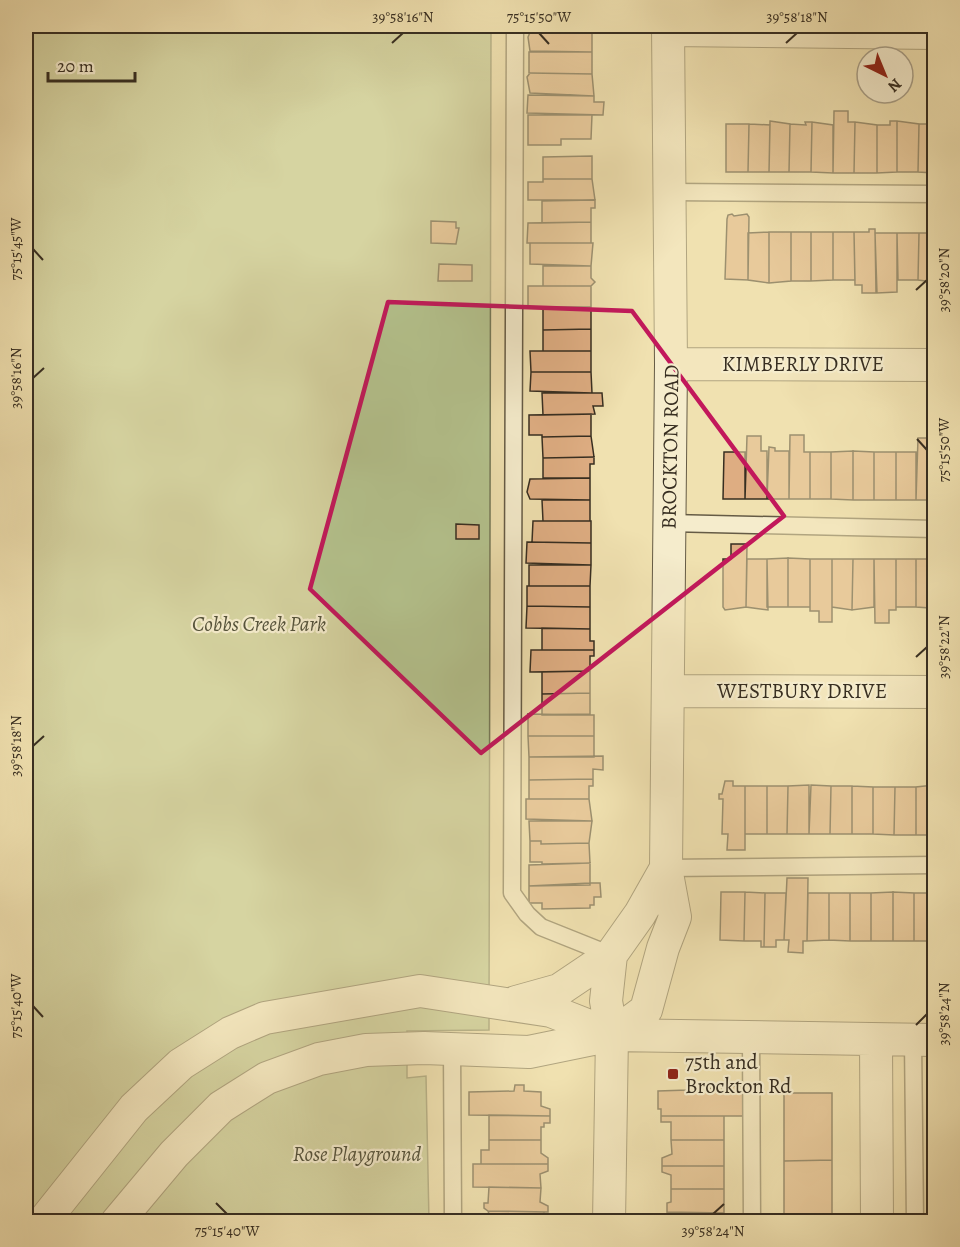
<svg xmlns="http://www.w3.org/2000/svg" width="960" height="1247" font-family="Alegreya,serif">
	<rect width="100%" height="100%" fill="#f0e1b0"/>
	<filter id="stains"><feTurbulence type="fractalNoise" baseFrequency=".00333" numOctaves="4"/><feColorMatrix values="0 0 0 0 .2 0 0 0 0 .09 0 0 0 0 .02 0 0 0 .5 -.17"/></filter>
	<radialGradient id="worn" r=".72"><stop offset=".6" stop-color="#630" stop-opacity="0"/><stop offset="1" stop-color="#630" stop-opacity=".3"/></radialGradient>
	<path fill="#b5c48f" stroke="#767958" stroke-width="1.5" d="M26,26H491L489,1030L407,1031V1078L426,1076L429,1221H26Z"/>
	<path fill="#dead82" stroke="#372e21" stroke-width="1.5" d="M531,26H592V30H531Z
		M531,30H592V52L530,51L528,37Z
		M529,52H592V74L529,73Z
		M530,73L592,74L594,96L530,93L527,77Z
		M528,95L594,96V102H604L603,115L527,113Z
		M834,111H848V122H855L854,173H833Z
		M528,115H592L591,139H561V145H528Z
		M770,121L790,124L789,172H769Z
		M890,121H897V172L877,173V125H890Z
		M897,121L919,124L918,172H897Z
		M933,121H934V173L918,172L919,124H934Z
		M805,122H812L811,172H789L790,124L806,125Z
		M812,122L833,125V173L811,172Z
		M855,122L877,125V173H854Z
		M726,124H749L748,172H726Z
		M749,124L770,125L769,172H748Z
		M592,156V179H543V157Z
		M543,179H592L595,200H528V182H543Z
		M595,200V208H591V222L542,223V201Z
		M732,214L734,216L747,214L749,217L748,280L725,279L727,219L728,215Z
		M431,221L456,222V228H459L456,244L431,243Z
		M591,222V243H527L528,223Z
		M869,229H875L876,293H862V285H855L854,232H869Z
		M769,232V283L748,280V233Z
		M769,232H791V281L769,283Z
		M791,232H811V281H791Z
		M811,232H833V280L811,281Z
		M833,232H854L855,280H833Z
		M875,233H897V292L877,293Z
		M897,233H919L918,280H898Z
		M919,233H934V282L918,280Z
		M530,243H593L591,266L530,264Z
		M439,264L472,265V281H438Z
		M543,266H591V278L595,282L591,286H543Z
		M528,286H591V307H528Z
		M543,307H591V329L543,330Z
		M591,329V351H543V330Z
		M530,351H591V372H531Z
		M531,372H591L592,393L530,391Z
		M542,393H602L603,406H593L595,414L543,415Z
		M591,414V436L542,437V435H529V415Z
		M790,435H804V452H810V499H789Z
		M591,436L594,457L543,458L542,437Z
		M747,436H761V451H767V499H745Z
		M918,438H932V451H934V500H916Z
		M769,447L775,448V451H789V499H767Z
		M853,451V500L831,499V452Z
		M853,451L874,452V500H853Z
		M724,452H745V499H723Z
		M810,452H831V499H810Z
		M874,452H896V500H874Z
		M896,452H916V500H896Z
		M594,457V464H590V478H543V458Z
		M590,478V500L530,499L527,492L530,479Z
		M542,500H590V521H543Z
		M533,521H591V543L532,542Z
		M456,524L479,525V539H456Z
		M527,542L591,543V565L526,563Z
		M731,544H747L746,607L725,610L723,607V559H731Z
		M788,558L810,559V607H788Z
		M788,558V607H767V559Z
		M747,559H767L768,610L746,607Z
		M810,559H832V622H819V611H810Z
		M832,559H853L852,610L832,607Z
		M853,559H874V607L852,610Z
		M874,559H896V610H889V623H875Z
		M896,559H916V607H896Z
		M916,559H934V610L931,611L930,608L916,607Z
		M529,565H591L590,586H529Z
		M527,586H590V607L527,606Z
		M527,606L590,607V629L526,628Z
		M542,628L590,629V641H594V650H542Z
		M531,650H594V656H590V671L530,672Z
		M590,671V693L542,694V672Z
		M590,693V714L542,715V694Z
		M528,714L594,715V736H528Z
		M528,736H594V757H529Z
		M603,756V770L593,769V779L529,780V757Z
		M593,779V786H589V799H529V780Z
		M725,781H733V786H745V850H727L728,834H722L723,799H719V794H722Z
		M809,785V834H787L788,786Z
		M811,785L831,786L830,834H809Z
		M934,785V835H916V787Z
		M745,786H767V834H745Z
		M767,786H788L787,834H767Z
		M831,786H852V834H830Z
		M852,786L873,787V834H852Z
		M873,787H895L894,835L873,834Z
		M895,787H916V835H894Z
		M526,799H589L592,821L526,819Z
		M529,821H592L589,843L541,844V841H530Z
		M530,841H541V844L589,843L590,863L542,864V862H530Z
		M590,863V885L529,886V865Z
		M787,878H808L807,941H803V953L788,952L789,940H784Z
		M590,883H600L601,897H594V905H590V908L542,909V903H529V886Z
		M721,892H745L744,941L720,940Z
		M745,892L765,893L764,947H761V941H744Z
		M893,892V941H871V893Z
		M893,892L914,893V941H893Z
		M765,893H786L784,940H776V947H764Z
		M808,893H829V940L807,941Z
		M829,893H850V941L829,940Z
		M850,893H871V941H850Z
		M914,893H934V941H914Z
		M515,1085H524V1091L541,1092V1106L550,1109V1116L469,1115V1092L514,1091Z
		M695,1085V1091H708V1088L722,1091V1086H743V1116H661V1109H658V1091L688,1090V1086Z
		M784,1093H832V1160L784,1161Z
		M489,1115L550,1116V1123H544V1127H541V1140H489Z
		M661,1116H724V1140H671V1122H661Z
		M489,1140H541V1153L548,1158V1164H481V1150H489Z
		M671,1140H724V1166H662V1158L672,1154Z
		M832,1160V1222H784V1161Z
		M473,1164H548V1171L540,1174L541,1188L473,1187Z
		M662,1166H724V1189H671V1175L662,1172Z
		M489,1187L541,1188L540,1202L548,1206V1212L488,1211L484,1208V1203H488Z
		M671,1189H724V1213L667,1212V1203L671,1202Z
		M488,1211L544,1212V1222H474V1214H489Z
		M667,1212L724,1213V1222H667Z"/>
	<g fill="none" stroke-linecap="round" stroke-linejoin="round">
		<g stroke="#655b45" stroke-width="19">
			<path id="service" d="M515,26L512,893L527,914L541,927L611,955
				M670,192L934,194
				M669,523L934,529
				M666,868L934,865
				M751,1037L752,1222
				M913,1040L915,1222
				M452,1048L453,1222"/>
		</g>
		<g stroke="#655b45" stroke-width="34">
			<path id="minor" d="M668,30L934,33
				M671,364L934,365
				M669,691L934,692
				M516,1002L559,990L611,955
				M612,1035L646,1010L663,948L675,917L666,868L671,364L668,26
				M876,1040L877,1222
				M43,1222L134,1108L181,1064L230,1033L265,1018L420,991L551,1011L612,1035
				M117,1222L174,1154L221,1107L267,1078L319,1059L366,1050L424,1048L529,1052L612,1035L934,1040
				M609,1222L612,1035L606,1001L611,955L640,914L666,868"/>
		</g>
		<use href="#service" stroke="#f5eccc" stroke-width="16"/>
		<use href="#minor" stroke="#f5eccc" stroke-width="32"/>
	</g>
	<path d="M0 0H960V1247H0ZM388,302L632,311L784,516L481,753L310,589Z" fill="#f0e1b0" fill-opacity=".55" fill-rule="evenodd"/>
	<path fill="none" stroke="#c2185b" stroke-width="4.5" stroke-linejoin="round" d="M388,302L632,311L784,516L481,753L310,589Z"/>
	<path fill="none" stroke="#372e21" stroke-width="2" d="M539,33L549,44M392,43L403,33M786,43L797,33M33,249L43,260M916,290L927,280M33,378L44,368M917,439L927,450M916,657L927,647M33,746L44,736M33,1006L43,1017M916,1025L927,1014M216,1203L227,1214M713,1214L724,1204"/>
	<rect fill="#8f2418" stroke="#f5eccc" stroke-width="2" x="667" y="1068" width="12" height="12" rx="3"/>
	<g text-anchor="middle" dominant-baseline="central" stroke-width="4.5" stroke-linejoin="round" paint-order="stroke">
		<g font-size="21" fill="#372e21" stroke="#f5eccc">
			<text x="803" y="364">KIMBERLY DRIVE</text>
			<text transform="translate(670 447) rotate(-89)">BROCKTON ROAD</text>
			<text x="802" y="691">WESTBURY DRIVE</text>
		</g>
		<g font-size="21" font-style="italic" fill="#56543c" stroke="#f5eccc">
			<text x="259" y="624">Cobbs Creek Park</text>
			<text x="357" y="1154">Rose Playground</text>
		</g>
		<g font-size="21" fill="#372e21" stroke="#f5eccc" text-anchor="start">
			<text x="685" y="1062">75th and<tspan x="685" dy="24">Brockton Rd</tspan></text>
		</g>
	</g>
	<rect width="960" height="1247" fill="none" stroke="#f0e1b0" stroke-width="66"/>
	<g transform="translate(885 75) rotate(137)"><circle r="28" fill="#f5eccc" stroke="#a9a088" stroke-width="1.5"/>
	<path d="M0-4.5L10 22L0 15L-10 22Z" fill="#8f2418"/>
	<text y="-9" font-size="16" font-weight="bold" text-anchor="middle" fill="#372e21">N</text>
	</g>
	<path d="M48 72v9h87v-9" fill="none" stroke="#372e21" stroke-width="3"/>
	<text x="57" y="72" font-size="18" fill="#372e21" stroke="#f5eccc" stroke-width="4.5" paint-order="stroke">20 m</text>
	<rect x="33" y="33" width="894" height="1181" fill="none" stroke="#372e21" stroke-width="2"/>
	<g font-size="15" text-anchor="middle" fill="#372e21">
		<text x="403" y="22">39°58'16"N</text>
		<text x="539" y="22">75°15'50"W</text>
		<text x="797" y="22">39°58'18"N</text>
		<text transform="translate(16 249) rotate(-90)" y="5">75°15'45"W</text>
		<text transform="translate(944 280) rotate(-90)" y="5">39°58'20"N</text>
		<text transform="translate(16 378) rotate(-90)" y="5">39°58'16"N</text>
		<text transform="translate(944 450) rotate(-90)" y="5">75°15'50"W</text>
		<text transform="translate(944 647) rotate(-90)" y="5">39°58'22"N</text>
		<text transform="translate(16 746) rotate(-90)" y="5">39°58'18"N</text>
		<text transform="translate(16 1006) rotate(-90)" y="5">75°15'40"W</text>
		<text transform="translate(944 1014) rotate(-90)" y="5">39°58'24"N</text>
		<text x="227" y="1236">75°15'40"W</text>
		<text x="713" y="1236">39°58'24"N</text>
	</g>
	<rect width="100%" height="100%" filter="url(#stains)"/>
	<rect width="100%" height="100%" fill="url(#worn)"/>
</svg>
